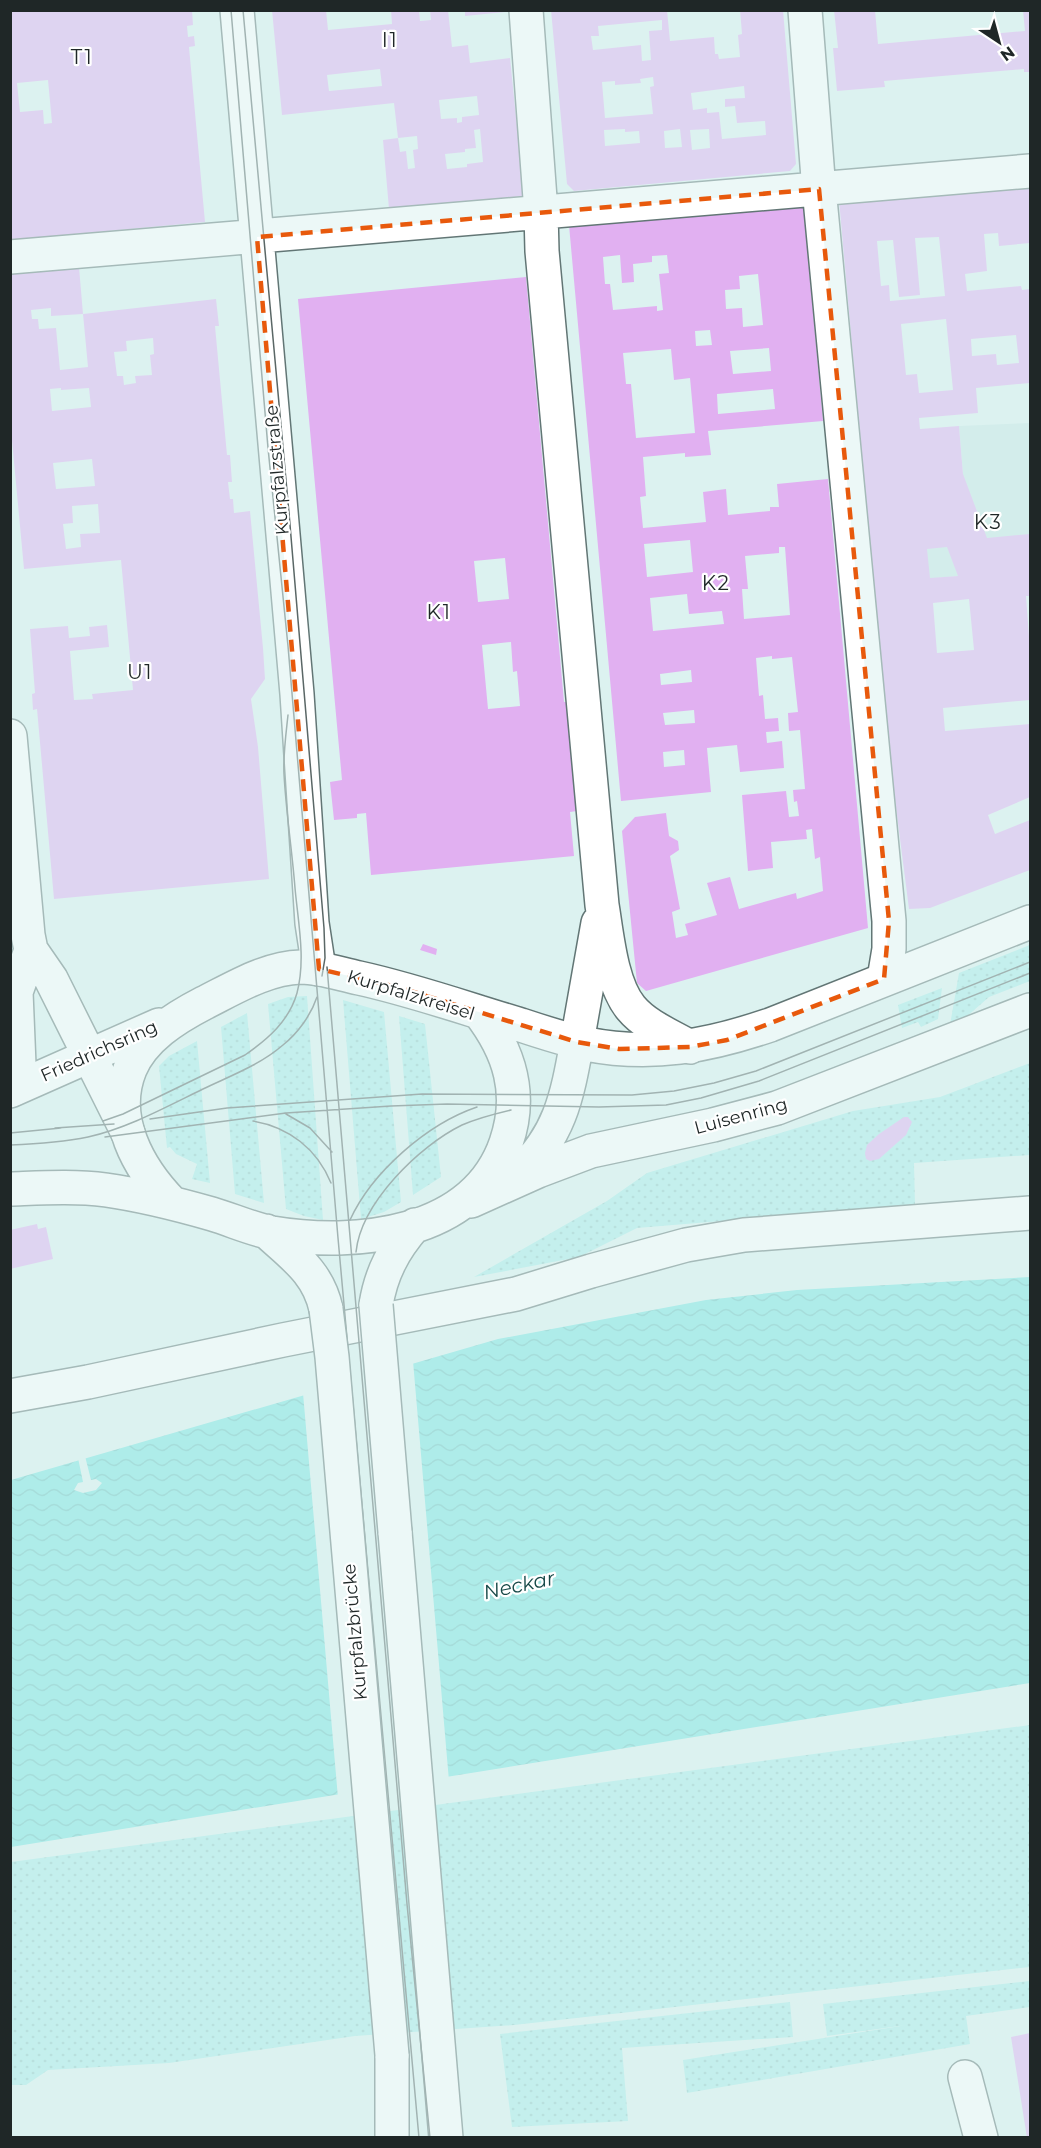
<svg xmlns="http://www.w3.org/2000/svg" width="1041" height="2148" font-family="Montserrat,sans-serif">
	<defs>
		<pattern id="grass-dots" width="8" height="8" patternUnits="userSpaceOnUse" patternTransform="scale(1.5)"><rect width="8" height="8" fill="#a6ece8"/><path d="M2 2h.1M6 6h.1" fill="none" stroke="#8ecac7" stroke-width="1.8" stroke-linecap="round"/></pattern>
		<pattern id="water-waves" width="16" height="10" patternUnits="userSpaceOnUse" patternTransform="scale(1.5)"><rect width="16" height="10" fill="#75e4e0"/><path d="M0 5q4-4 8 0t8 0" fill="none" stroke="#65c4c0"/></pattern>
	</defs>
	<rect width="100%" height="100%" fill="#dcf2f0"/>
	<path fill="#c8e7e5" d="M1030,423V569L873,584L864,483L963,474L959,426Z"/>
	<path fill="url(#grass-dots)" d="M1030,945V981L989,997L965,1018L950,1025L959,973Z
		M942,988L938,1019L921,1027L918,1022L902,1028L898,1005Z
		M307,996L323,1220L304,1216L286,1209L268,1004L288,997Z
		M343,1000L384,1012L401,1202L384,1212L361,1219Z
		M247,1013L264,1203L235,1194L221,1027Z
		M399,1016L425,1024L441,1177L413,1195Z
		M197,1041L210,1183L192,1179L197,1164L176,1154L170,1147L167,1148L159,1066L169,1056Z
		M1030,1063V1155L914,1163L915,1205L637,1228L579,1257L474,1277L607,1201L647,1173L853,1111L940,1097Z
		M1030,1725V1967L514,2025L355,2036L169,2063L48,2070L26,2085H11V1862Z
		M1030,1981V2007L966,2016L970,2044L687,2093L683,2060L907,2025L827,2036L823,2004Z
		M790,2002L793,2037L622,2048L628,2121L512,2127L500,2034Z"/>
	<path fill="url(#water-waves)" d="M1030,1277V1683L11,1847V1480L498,1339L706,1300L797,1290Z"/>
	<path fill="#dcf2f0" d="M413,1361L449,1781L338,1798L303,1393Z
		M85,1456L91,1480L96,1479L102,1483L96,1490L83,1493L74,1490L78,1483L83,1482L78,1458Z"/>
	<path fill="#e1b0f1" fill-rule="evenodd" d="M10,10H192L193,25L187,26L188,37L194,36L195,46L189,47L205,222L10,240ZM48,80L52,123L44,124L43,110L20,112L17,83Z
		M272,10H326L328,30L392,24L391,10H419L420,21L431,20L430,10H448L452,47L468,45L470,63L510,58L524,196L389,209L383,140L398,138L400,152L406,151L408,169L415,168L413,150L418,149L417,136L398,138L394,103L282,115ZM380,69L382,86L329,91L327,75ZM477,96L479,115L462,117V122L457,123V118L441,119L439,100ZM480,129L483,162L467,164V167L447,169L445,154L465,152V149L476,148L474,130Z
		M465,10H504L505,12L465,16Z
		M551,10H667L670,41L714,37L715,54H718L719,59L740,57L738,35L742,34L740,10H783L796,164L790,171L574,191L567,184ZM662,20V30L649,31L651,60L642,61L641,45L593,50L591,36H599L598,26ZM653,77L654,86L650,87L653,114L605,118L602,82L615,81V85L641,83L640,79ZM744,86L745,98L725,99V107L735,106L737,123L765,121L766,135L722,139L719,112L707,113V108L693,110L691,93ZM625,129V132L639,131L640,143L605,146L604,130ZM680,129L682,147L665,148L664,131ZM709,129L710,148L692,150L690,130Z
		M834,10H875L878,44L1025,31L1023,10H1030V72H1024V69L884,81L885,87L837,91L833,48H838Z
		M1030,183V243L999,246L998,233L984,234L987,271L965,274L967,291L1021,286L1022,290L1030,289V383L976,388L978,413L919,418L920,429L959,426L963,474L987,538L1030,534V596H1026L1030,650V700L943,708L945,731L1030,724V797L988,815L995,834L1030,820V870L930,908L909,909L887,737L839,200ZM939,237L945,296L890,301L889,285L881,286L877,241L893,240L899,297L920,295L915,238ZM946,319L953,390L919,393L917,374L906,375L901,324ZM1016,335L1019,363L997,365L996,354L972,356L971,339ZM947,547L958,576L930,578L927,549ZM969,599L974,650L937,653L933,603Z
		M803,204L823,421L708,431L711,455L685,457V453L643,457L646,496L640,497L643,528L706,522L703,492L726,489L728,515L770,511V507H779L777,484L828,479L868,928L646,991L637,983L622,831L635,817L666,813L669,836L678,841L679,850L670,856L680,909L672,912L676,938L688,935L685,924L717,915L707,883L730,877L739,909L796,893L797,899L823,891L820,857L815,859L812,829L806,830L807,839L771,842L773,868L748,871L742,795L786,791L789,817L799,816L797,801L794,802L793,790L805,789L800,730L789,731L788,713L798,712L792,657L772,659V656L756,658L759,696L763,695L765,719L778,718L779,731L766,732L767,743L782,741L784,768L740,772L737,745L707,748L711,792L621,801L569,225ZM620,255L622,283L634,282L633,264L652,262V256L667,255L669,273L659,274L663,310L657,311V306L613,310L610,284H605L603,257ZM758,274L763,325L743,327L742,308L726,309L725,290L740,289L739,276ZM710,330L712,345L696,346L695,331ZM769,348L771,371L733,374L730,351ZM671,349L674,380L690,378L695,433L636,438L631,384H626L623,353ZM773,389L775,409L718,414L717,394ZM690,540L693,572L647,577L644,544ZM779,547H785L790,615L744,619L742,589H748L745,556L779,553ZM687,594L689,614L722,611L724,624L653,631L650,598ZM691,670L692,682L661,685L660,674ZM694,710L695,723L665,725L663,713ZM684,750L685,765L664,767L663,752Z
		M79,267L83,314L216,299L219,326H215L227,455H230L232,482H228L230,499H233L234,513L250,511L263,648L265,679L251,699L258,747L269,879L54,899L37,709L33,710L32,694L35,693L30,629L68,626L69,638L90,636L89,627L107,625L109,647L70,651L74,700L93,699L92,694L133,690L121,560L24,569L10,419V274ZM51,308V316L83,314L88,367L60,370L56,328L39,329L38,319H32L31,310ZM153,338L154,354L150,355L152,375L135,376L136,383L124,385L123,376H117L114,352L127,351L126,341ZM61,388V390L89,388L91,407L52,411L50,389ZM92,459L95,486L56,489L53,463ZM98,504L100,533L80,534L81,547L66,549L63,524L73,523L72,506Z
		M526,277L564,702H567L577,810V811L570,812L574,856L371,875L366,813L357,814V818L334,820L330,782L342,780L298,299ZM505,558L509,599L478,602L474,561ZM511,642L513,672L517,671L520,706L488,709L482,645Z
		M423,944L437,949L436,955L420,950Z
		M904,1117H908L912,1122L906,1135L879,1159L870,1161L866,1159L865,1153L867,1145L879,1134Z
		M37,1224L38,1229L46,1227L53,1259L10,1269V1230Z
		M1030,2033V2138H1027L1011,2037Z"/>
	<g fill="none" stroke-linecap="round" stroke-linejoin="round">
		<g stroke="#627675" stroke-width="36">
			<path id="minor" d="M237,10L297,694L312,923L319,969
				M526,10L541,212L542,251L602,905C607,935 611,984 631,1008C646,1026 671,1036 690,1047
				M805,10L818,178L889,921V949L884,979
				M10,257L1030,171
				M10,736L28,935L31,950L51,979L128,1133
				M577,1042L598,923
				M13,1089L19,1065L16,992L31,950
				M10,1396L88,1382L283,1340L516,1294L591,1271L686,1245L744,1235L1030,1213
				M965,2077L981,2138"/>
		</g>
		<g stroke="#627675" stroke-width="36">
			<path id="major" d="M10,1091L159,1025
				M516,1176C560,1137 567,1097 577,1042
				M10,1189C42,1188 74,1186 106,1190C141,1195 177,1204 212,1214C232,1220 252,1229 272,1233C355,1247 474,1236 506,1143C523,1094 510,1052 479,1012
				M471,1201L538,1171L591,1151L713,1125L777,1108L1030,1010
				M172,1203C138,1168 110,1118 130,1069C143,1038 175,1018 204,1003C234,988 266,968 301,967C320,967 340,974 359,978C414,990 467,1009 521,1025C542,1032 564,1039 586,1044C652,1057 708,1046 770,1025L1030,922
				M266,1231C293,1256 318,1272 326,1309
				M376,1305C381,1273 394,1249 415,1225
				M395,1532L446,2138
				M392,2055V2138"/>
		</g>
		<use href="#minor" stroke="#fff" stroke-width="33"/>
		<use href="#major" stroke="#fff" stroke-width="33"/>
		<path stroke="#5a6766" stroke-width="1.5" d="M231,10L268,448L288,646L338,1238L419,2138
			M243,10L289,513L324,928L325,958L322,976
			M327,967L407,1904L430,2138
			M286,1114L310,1128L332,1152
			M150,1119L227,1108L422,1094L632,1095L674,1091L714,1083L756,1071L1030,962
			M103,1121L123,1114L245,1055C268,1039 289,1021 297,993C306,959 298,922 295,888C292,850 286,812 284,774C283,755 286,734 288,715
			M253,1121C289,1127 317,1149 331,1183
			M55,1128L114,1124
			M10,1133L61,1128
			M105,1137L286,1113L391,1106L447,1104L599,1107L666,1105L701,1098L759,1081L1030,973
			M10,1145C36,1144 64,1142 88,1137C128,1128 166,1107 203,1089C230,1076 260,1065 283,1045C298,1033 311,1015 317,997
			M350,1220C372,1172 427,1124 477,1107
			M356,1252C361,1203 419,1146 462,1125C478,1118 494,1114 511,1110"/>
		<g stroke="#627675" stroke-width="36" stroke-linecap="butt">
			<path id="major-bridge" d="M376,1305L395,1532
				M326,1309L332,1357L392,2055"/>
		</g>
		<use href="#major-bridge" stroke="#fff" stroke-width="33"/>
	</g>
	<path d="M0 0H1041V2148H0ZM819,189L889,921L884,979L727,1040L690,1047L619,1049L577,1042L397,987L319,969L257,237Z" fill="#dcf2f0" fill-opacity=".55" fill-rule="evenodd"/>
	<path fill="none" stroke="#e8590c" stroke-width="4.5" stroke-dasharray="12 8" stroke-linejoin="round" d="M819,189L889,921L884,979L727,1040L690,1047L619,1049L577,1042L397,987L319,969L257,237Z"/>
	<g text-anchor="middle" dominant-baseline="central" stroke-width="4.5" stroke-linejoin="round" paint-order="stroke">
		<g font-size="18" fill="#1f2727" stroke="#fff">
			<text transform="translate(277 470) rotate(-95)">Kurpfalzstraße</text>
			<text transform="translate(411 995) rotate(17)">Kurpfalzkreisel</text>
			<text transform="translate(99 1051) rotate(-24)">Friedrichsring</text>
			<text transform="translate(741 1116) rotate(-15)">Luisenring</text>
			<text transform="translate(355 1632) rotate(-95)">Kurpfalzbrücke</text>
		</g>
		<g font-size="20" letter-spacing="1.5" fill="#1f2727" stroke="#fff">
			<text x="390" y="40">I1</text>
			<text x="82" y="57">T1</text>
			<text x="988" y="522">K3</text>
			<text x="716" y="583">K2</text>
			<text x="439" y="612">K1</text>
			<text x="140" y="672">U1</text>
		</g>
		<g font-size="20" font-style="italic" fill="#174948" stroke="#fff">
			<text transform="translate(519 1585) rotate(-12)">Neckar</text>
		</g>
	</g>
	<rect width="1041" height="2148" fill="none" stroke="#1f2727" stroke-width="24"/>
	<g transform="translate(999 42) rotate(144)" stroke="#ffffff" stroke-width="4.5" paint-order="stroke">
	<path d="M0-4.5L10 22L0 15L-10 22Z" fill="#1f2727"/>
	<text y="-9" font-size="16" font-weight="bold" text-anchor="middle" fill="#1f2727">N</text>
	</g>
</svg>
